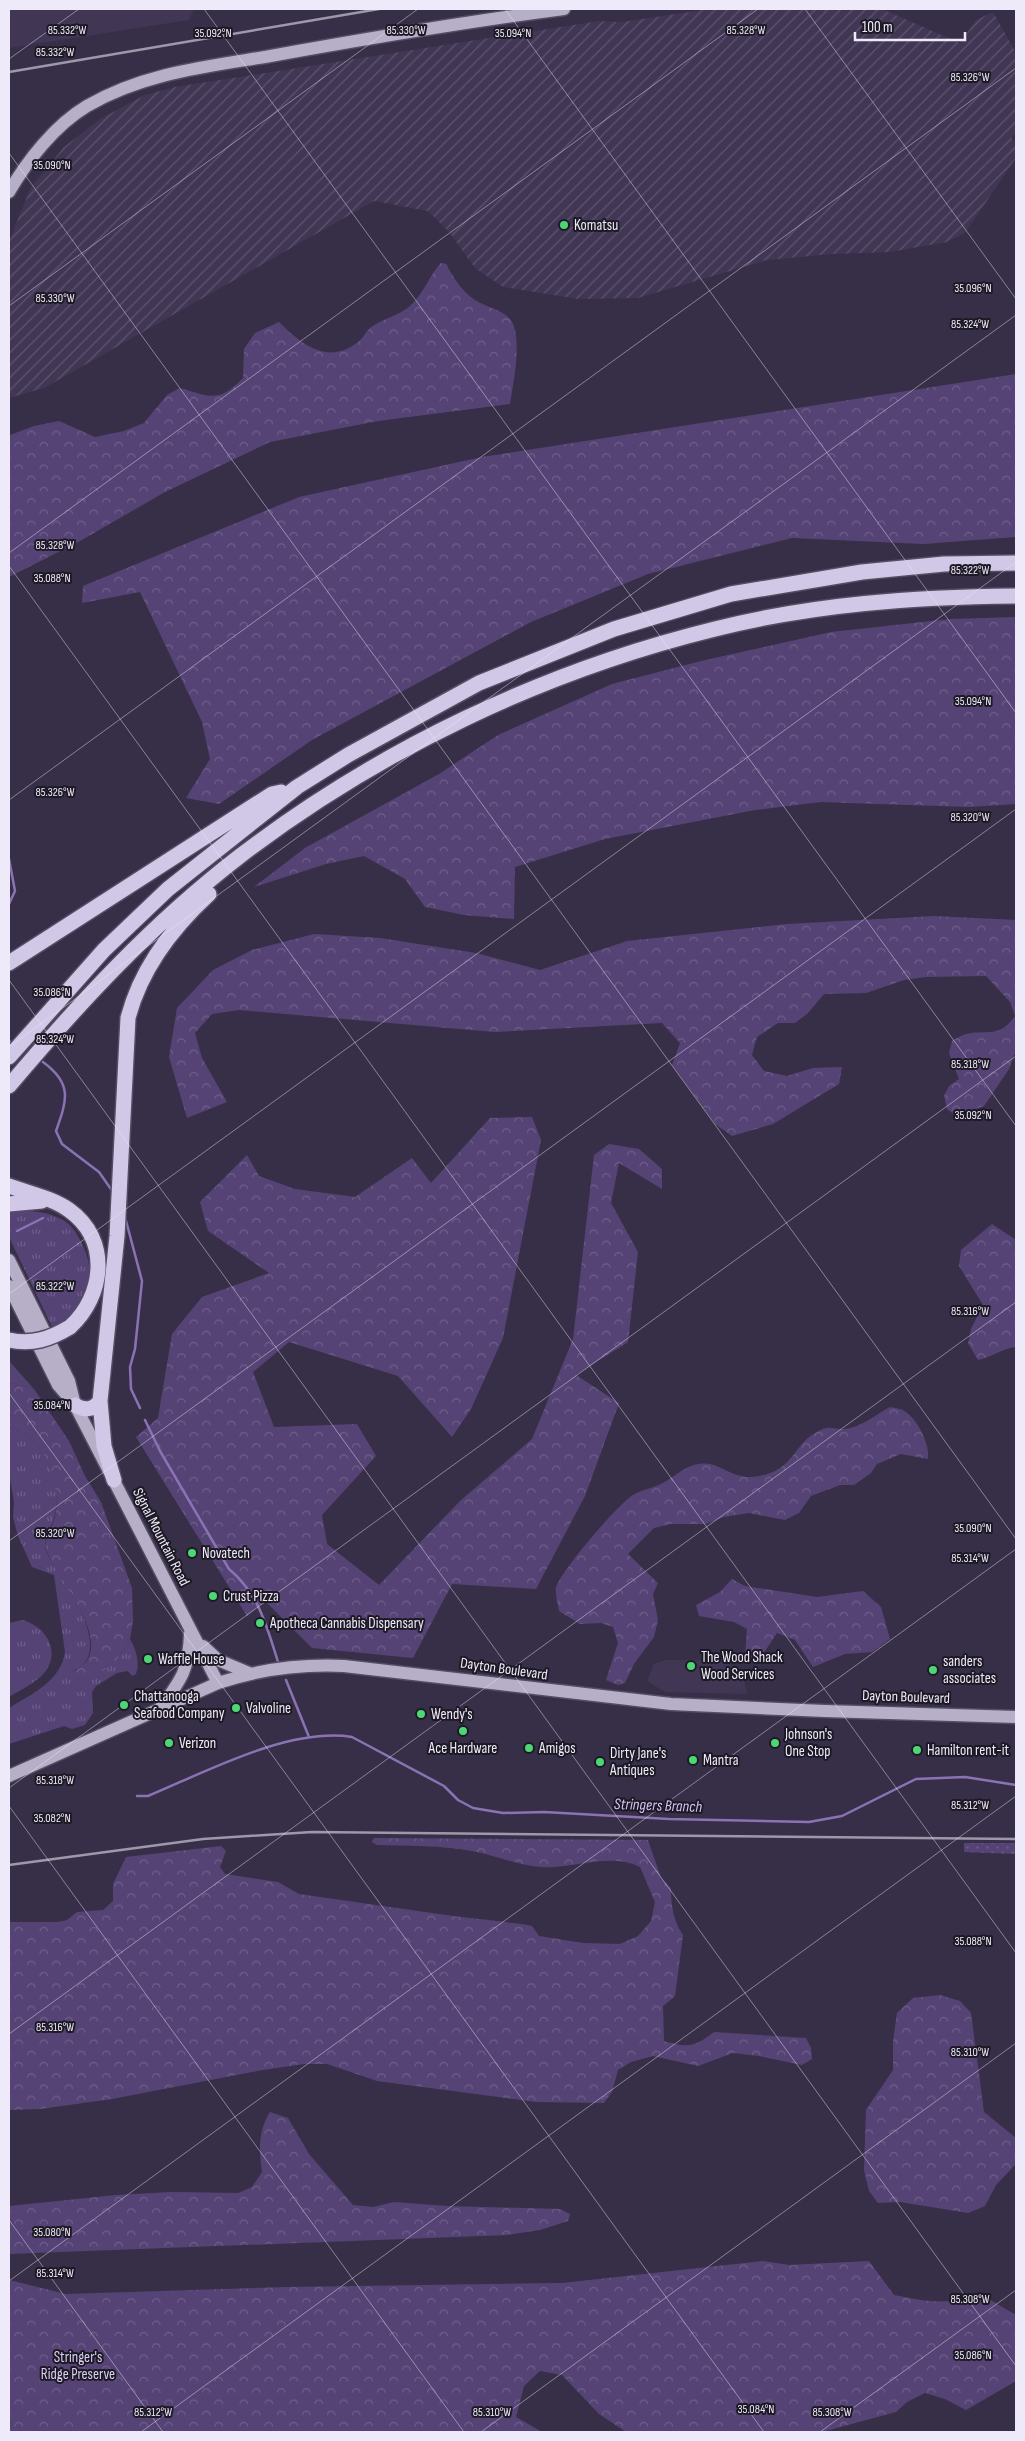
<svg xmlns="http://www.w3.org/2000/svg" width="1025" height="2441" font-family="'Sofia Sans Condensed',sans-serif">
	<defs>
		<pattern id="industrial-furrows" width="10" height="10" patternUnits="userSpaceOnUse" patternTransform="scale(1.25)"><rect width="10" height="10" fill="#413755"/><path d="M-1 1l2-2M0 10L10 0M9 11l2-2" fill="none" stroke="#5d546e"/></pattern>
		<pattern id="grass-tufts" width="24" height="20" patternUnits="userSpaceOnUse" patternTransform="scale(1.25)"><rect width="24" height="20" fill="#564375"/><path d="M3 7l-1-3M5 7V3M7 7l1-3M15 17l-1-3M17 17v-4M19 17l1-3" fill="none" stroke="#6f5e8a"/></pattern>
		<pattern id="forest-crowns" width="20" height="18" patternUnits="userSpaceOnUse" patternTransform="scale(1.25)"><rect width="20" height="18" fill="#564375"/><path d="M2 6a3 3 0 1 1 6 0M12 15a3 3 0 1 1 6 0" fill="none" stroke="#6f5e8a"/></pattern>
		<pattern id="park-dots" width="8" height="8" patternUnits="userSpaceOnUse" patternTransform="scale(1.25)"><rect width="8" height="8" fill="#564375"/><path d="M2 2h.1M6 6h.1" fill="none" stroke="#6f5e8a" stroke-width="1.8" stroke-linecap="round"/></pattern>
	</defs>
	<rect width="100%" height="100%" fill="#372f47"/>
	<path fill="#413755" d="M9,9H194L189,20L9,48Z
		M666,1660H701L729,1663L745,1683L747,1694L665,1692L647,1681L654,1664Z"/>
	<path fill="url(#industrial-furrows)" d="M709,9H882L960,43L976,20L993,12L1016,53V132L1011,138L1016,142V158L965,233L947,242L890,252L832,254L767,260L638,298L578,299L503,287L475,268L449,232L428,211L374,201L44,388L9,398V241L31,187L64,147L100,119L145,95L175,87L599,21L622,22Z"/>
	<path fill="url(#grass-tufts)" d="M9,1212C27,1210 45,1211 61,1219C71,1224 76,1232 81,1242C100,1277 85,1310 53,1329L9,1237Z
		M9,1361L34,1389L9,1382Z
		M9,1428C45,1435 64,1484 54,1518C51,1529 43,1537 46,1550C48,1557 54,1565 57,1570C71,1593 101,1636 86,1661C83,1666 76,1669 71,1672L117,1660L130,1639C136,1650 140,1662 136,1674L132,1676L128,1671L117,1673L96,1686L92,1692L93,1713L85,1725L72,1729L64,1726L9,1744V1708C32,1694 61,1681 65,1652L54,1575L32,1567L18,1536L13,1517L14,1502L9,1473Z
		M23,1620C46,1627 61,1651 45,1672C36,1683 20,1690 9,1697V1623Z"/>
	<path fill="url(#forest-crowns)" d="M441,263L446,264C454,278 461,291 475,300C485,307 499,308 509,318C524,333 513,385 510,404L378,421L270,442L165,492L80,541L9,577L10,435L34,426L59,421L95,437L124,431L144,423L167,395L180,388C211,397 219,403 243,378L244,349L255,333L279,322C301,344 328,366 358,342C363,338 366,332 370,328C383,318 403,315 413,303C425,291 430,274 441,263Z
		M1016,374V537L923,544L792,538L648,574L531,622L312,740L219,804L186,798L210,759L202,722L140,592L82,603L83,586L299,497L482,457Z
		M1016,617V804L969,807L820,802L755,810L605,839L515,867L514,919L464,915L425,907L405,879L364,856L326,864L254,887L305,848L439,774L498,735L612,684L701,661L831,632L950,619Z
		M934,916L1016,920V1050L1009,1069L984,1106L956,1116L947,1109L944,1096L949,1086L959,1079L949,1053L952,1041C979,1022 995,1045 1015,1016L1010,1002L986,976L926,977L904,980L866,993L824,994L808,1013L795,1023H778L757,1037L752,1055L764,1071L787,1076L813,1068L842,1067L839,1084L773,1124L732,1136L715,1124L672,1065L680,1043L662,1023L495,1032L239,1010L212,1014L195,1033L202,1058L227,1102L187,1118L169,1057L177,1008L213,970L252,950L314,934L380,938L476,953L540,970L627,941L787,924Z
		M532,1117L541,1140L503,1338L471,1409L452,1437L398,1376L289,1342L253,1372L274,1427L357,1424L376,1456L322,1515L327,1544L379,1585L460,1501L532,1439L573,1339L594,1155L609,1144L639,1149L662,1169V1189L619,1163L611,1203L638,1252L628,1342L576,1375L619,1403L585,1496L536,1589L452,1584L413,1658L312,1648L265,1601L247,1616L136,1437L158,1418L172,1334L202,1297L269,1273L208,1231L200,1202L247,1155L259,1176L295,1189L355,1197L412,1158L431,1183L490,1118Z
		M992,1224L1016,1240V1347C1000,1349 993,1357 978,1360L968,1343L971,1329L983,1305L959,1266L961,1250Z
		M9,1382L34,1389L69,1441L85,1476L101,1502L132,1588L133,1621L130,1639L117,1660L99,1674L85,1677L70,1673C75,1670 83,1666 86,1662C107,1633 58,1580 47,1552C42,1539 52,1529 55,1517C62,1483 45,1435 9,1428Z
		M890,1407C895,1408 902,1409 906,1412C918,1421 930,1444 928,1459L901,1454L877,1464L871,1473L854,1485H840L811,1496L799,1513L785,1520L749,1513L724,1517L706,1524H671L654,1528L628,1554L658,1583L653,1594L658,1620L654,1637L634,1664L625,1683L618,1685L606,1680L618,1643L613,1627L601,1623L580,1624L559,1611C558,1604 555,1595 556,1588C559,1573 618,1504 633,1495C641,1490 652,1488 661,1484C672,1479 682,1468 694,1465C723,1456 731,1489 773,1472C794,1463 798,1441 817,1432C830,1424 833,1430 846,1429C861,1427 877,1414 890,1407Z
		M732,1579L745,1586L817,1597L863,1591L881,1607L890,1639L872,1652L845,1654L813,1667L795,1640L777,1633L763,1654L751,1659L745,1656L747,1629L734,1622L699,1616L696,1605L720,1592Z
		M374,1838L648,1840L661,1878L671,1888C671,1906 673,1920 683,1935L675,1996L663,2006L664,2041C687,2048 695,2047 714,2032L806,2038L811,2048L812,2059L802,2065L759,2056L733,2053L698,2066L653,2056L631,2062L618,2070L612,2092L604,2103L536,2102L377,2081L327,2064H304L263,2070L112,2099L40,2109L9,2110V1922H58L67,1920L77,1912L103,1910L113,1901V1884L126,1857L221,1846L226,1851L220,1867L225,1874L278,1882L299,1894L453,1916L522,1924L532,1926L539,1936L583,1943L620,1944L638,1936L651,1921L655,1902L640,1867C614,1854 582,1865 554,1867C527,1869 498,1856 472,1851C440,1845 408,1846 377,1845L372,1842Z
		M940,1995L960,2001L971,2013L984,2112L1016,2138V2164L996,2185L985,2206L968,2213L900,2202L878,2203L869,2191L864,2170L866,2110L893,2070V2042L897,2013L913,1998Z
		M270,2112L288,2118L309,2154L353,2205L373,2207L394,2202L447,2206L560,2209L570,2214L568,2221L540,2230L507,2235L9,2254V2206L116,2195L171,2192L238,2193L252,2187L262,2172C259,2150 258,2131 270,2112Z
		M763,2261L789,2265L869,2261L894,2295C928,2302 948,2305 982,2295L1016,2315V2381L966,2410L945,2399L925,2393L907,2402L896,2412L822,2432H626L599,2414L562,2375L540,2371L524,2386L516,2417L542,2432H9V2280L66,2294L286,2287L562,2283Z"/>
	<path fill="url(#park-dots)" d="M964,1843H1016V1854L964,1852Z"/>
	<g fill="none" stroke-linecap="round" stroke-linejoin="round">
		<path stroke="#8a73b4" stroke-width="2.5" d="M9,859L15,891L9,904
			M9,1041L11,1043
			M43,1062C73,1084 67,1100 56,1131L62,1144L99,1172L113,1192
			M125,1217L142,1281L135,1349L130,1367L131,1389L140,1408
			M17,1231L43,1218
			M145,1420L160,1451L229,1569C259,1594 267,1627 278,1662
			M286,1680L309,1737
			M137,1796H148C206,1772 289,1727 352,1737L444,1786L458,1800L473,1808L503,1813L544,1812L669,1819L809,1822L842,1816L916,1779L965,1777L1016,1785"/>
		<g stroke="#544d64" stroke-width="15">
			<path id="major" d="M9,192C27,161 55,125 87,106C142,74 203,67 265,57C364,39 464,22 564,9
				M9,1260L69,1381L75,1405L218,1683
				M9,1286L58,1385L72,1401
				M203,1646L218,1660L249,1673
				M161,1707C182,1679 189,1669 190,1633
				M9,1776L218,1683C260,1669 299,1664 344,1666L671,1704L825,1711L1016,1717"/>
		</g>
		<g stroke="#544d64" stroke-width="18">
			<path id="highway" d="M9,963L272,794L281,792
				M9,1057L104,950L168,889L297,787L348,755L479,683L614,629L731,594L862,572L944,564L1016,563
				M9,1086C79,1003 153,923 240,856C380,749 544,671 715,629C814,604 915,597 1016,596
				M9,1186C28,1193 52,1198 69,1210C111,1240 104,1296 70,1327
				M9,1204L42,1201
				M75,1405C84,1411 94,1410 100,1401
				M114,1480L104,1446L100,1401L117,1236L128,1018C141,968 172,928 209,894"/>
		</g>
		<use href="#major" stroke="#b7afc8" stroke-width="12"/>
		<use href="#highway" stroke="#d1c7e6" stroke-width="15"/>
		<path stroke="#9e98ab" stroke-width="2.5" d="M9,72L379,9
			M9,1865L203,1839L312,1832L1016,1839"/>
		<g stroke="#544d64" stroke-width="18" stroke-linecap="butt">
			<path id="highway-bridge" d="M9,1340C32,1345 50,1339 70,1327"/>
		</g>
		<use href="#highway-bridge" stroke="#d1c7e6" stroke-width="15"/>
	</g>
	<path fill="none" stroke="#efeafa" stroke-width="1" stroke-opacity="0.45" d="M204,9L1016,1126M505,9L1016,713M805,9L1016,299M9,59L79,9M9,153L1016,1539M9,306L418,9M9,553L758,9M9,566L1016,1953M9,800L1016,68M9,980L1016,2366M9,1047L1016,315M9,1294L1016,562M9,1393L764,2432M9,1541L1016,809M9,1788L1016,1056M9,1806L464,2432M9,2034L1016,1302M9,2220L163,2432M9,2281L1016,1549M141,2432L1016,1796M481,2432L1016,2043M820,2432L1016,2290"/>
	<g fill="#4dd676" stroke="#1d1924" stroke-width="2">
		<circle cx="564" cy="225" r="5"/>
		<circle cx="192" cy="1553" r="5"/>
		<circle cx="213" cy="1596" r="5"/>
		<circle cx="260" cy="1623" r="5"/>
		<circle cx="148" cy="1659" r="5"/>
		<circle cx="691" cy="1666" r="5"/>
		<circle cx="933" cy="1670" r="5"/>
		<circle cx="124" cy="1705" r="5"/>
		<circle cx="236" cy="1708" r="5"/>
		<circle cx="421" cy="1714" r="5"/>
		<circle cx="463" cy="1731" r="5"/>
		<circle cx="169" cy="1743" r="5"/>
		<circle cx="775" cy="1743" r="5"/>
		<circle cx="529" cy="1748" r="5"/>
		<circle cx="917" cy="1750" r="5"/>
		<circle cx="693" cy="1760" r="5"/>
		<circle cx="600" cy="1762" r="5"/>
	</g>
	<g text-anchor="middle" dominant-baseline="central" stroke-width="4" stroke-linejoin="round" paint-order="stroke">
		<g font-size="15" fill="#efeafa" stroke="#1d1924" text-anchor="start">
			<text x="574" y="225">Komatsu</text>
			<text x="202" y="1553">Novatech</text>
			<text x="223" y="1596">Crust Pizza</text>
			<text x="270" y="1623">Apotheca Cannabis Dispensary</text>
			<text x="701" y="1657">The Wood Shack<tspan x="701" dy="17">Wood Services</tspan></text>
			<text x="158" y="1659">Waffle House</text>
			<text x="943" y="1661">sanders<tspan x="943" dy="17">associates</tspan></text>
			<text x="134" y="1696">Chattanooga<tspan x="134" dy="17">Seafood Company</tspan></text>
			<text x="246" y="1708">Valvoline</text>
			<text x="431" y="1714">Wendy's</text>
			<text x="785" y="1734">Johnson's<tspan x="785" dy="17">One Stop</tspan></text>
			<text x="179" y="1743">Verizon</text>
			<text x="463" y="1748" text-anchor="middle">Ace Hardware</text>
			<text x="539" y="1748">Amigos</text>
			<text x="927" y="1750">Hamilton rent-it</text>
			<text x="610" y="1753">Dirty Jane's<tspan x="610" dy="17">Antiques</tspan></text>
			<text x="703" y="1760">Mantra</text>
		</g>
		<g font-size="15" fill="#efeafa" stroke="#1d1924">
			<text transform="translate(161 1537) rotate(63)">Signal Mountain Road</text>
			<text transform="translate(504 1669) rotate(8)">Dayton Boulevard</text>
			<text transform="translate(906 1697) rotate(2)">Dayton Boulevard</text>
		</g>
		<g font-size="15" fill="#dcd1f6" stroke="#1d1924">
			<text x="78" y="2357">Stringer's<tspan x="78" dy="17">Ridge Preserve</tspan></text>
		</g>
		<g font-size="16" font-style="italic" fill="#d5c3fa" stroke="#1d1924">
			<text transform="translate(658 1806) rotate(2)">Stringers Branch</text>
		</g>
	</g>
	<g font-size="12" text-anchor="middle" fill="#efeafa" stroke="#1d1924" stroke-width="4" stroke-linejoin="round" paint-order="stroke">
		<text x="67" y="34">85.332°W</text>
		<text x="406" y="34">85.330°W</text>
		<text x="746" y="34">85.328°W</text>
		<text x="213" y="37">35.092°N</text>
		<text x="513" y="37">35.094°N</text>
		<text x="55" y="56">85.332°W</text>
		<text x="970" y="81">85.326°W</text>
		<text x="52" y="169">35.090°N</text>
		<text x="973" y="292">35.096°N</text>
		<text x="55" y="302">85.330°W</text>
		<text x="970" y="328">85.324°W</text>
		<text x="55" y="549">85.328°W</text>
		<text x="970" y="574">85.322°W</text>
		<text x="52" y="582">35.088°N</text>
		<text x="973" y="705">35.094°N</text>
		<text x="55" y="796">85.326°W</text>
		<text x="970" y="821">85.320°W</text>
		<text x="52" y="996">35.086°N</text>
		<text x="55" y="1043">85.324°W</text>
		<text x="970" y="1068">85.318°W</text>
		<text x="973" y="1119">35.092°N</text>
		<text x="55" y="1290">85.322°W</text>
		<text x="970" y="1315">85.316°W</text>
		<text x="52" y="1409">35.084°N</text>
		<text x="973" y="1532">35.090°N</text>
		<text x="55" y="1537">85.320°W</text>
		<text x="970" y="1562">85.314°W</text>
		<text x="55" y="1784">85.318°W</text>
		<text x="970" y="1809">85.312°W</text>
		<text x="52" y="1822">35.082°N</text>
		<text x="973" y="1945">35.088°N</text>
		<text x="55" y="2031">85.316°W</text>
		<text x="970" y="2056">85.310°W</text>
		<text x="52" y="2236">35.080°N</text>
		<text x="55" y="2277">85.314°W</text>
		<text x="970" y="2303">85.308°W</text>
		<text x="973" y="2359">35.086°N</text>
		<text x="756" y="2413">35.084°N</text>
		<text x="153" y="2416">85.312°W</text>
		<text x="492" y="2416">85.310°W</text>
		<text x="832" y="2416">85.308°W</text>
	</g>
	<rect width="1025" height="2441" fill="none" stroke="#efeafa" stroke-width="20"/>
	<path d="M855 32v8h110v-8" fill="none" stroke="#efeafa" stroke-width="2.5"/>
	<text x="862" y="32" font-size="15" fill="#efeafa" stroke="#1d1924" stroke-width="4" paint-order="stroke">100 m</text>
</svg>
